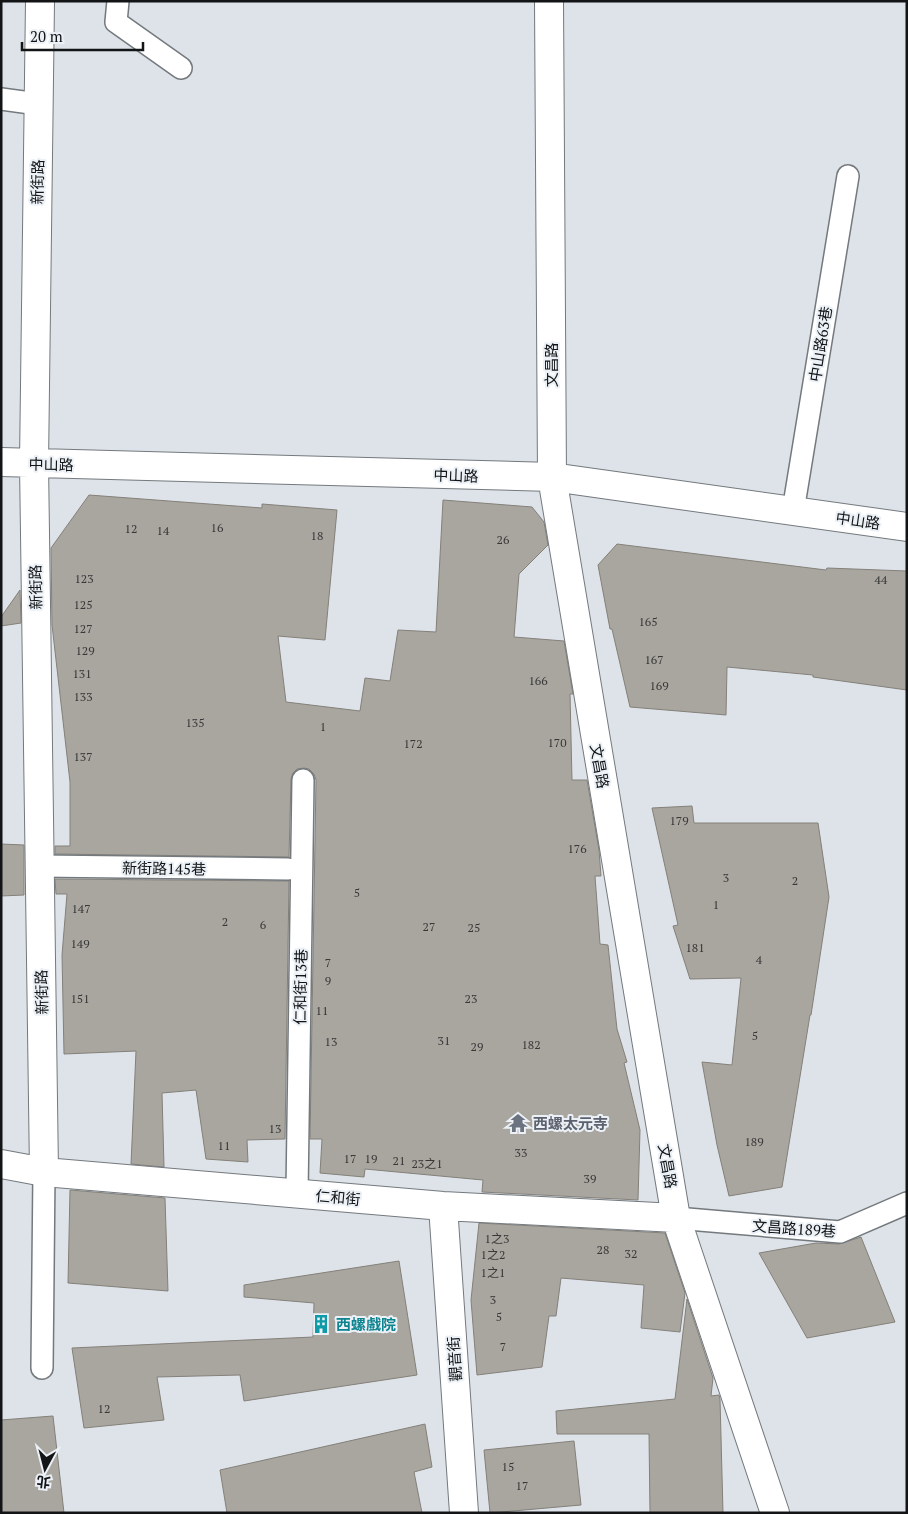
<svg xmlns="http://www.w3.org/2000/svg" width="908" height="1514" font-family="'PT Serif','Noto Sans TC',serif">
	<rect width="100%" height="100%" fill="#dde3e9"/>
	<path fill="#a9a59f" stroke="#84807a" d="M89,495L262,508V504L337,510L325,640L278,636L286,702L360,711L365,678L390,681L398,630L436,632L443,500L532,507L544,522L548,545L519,574L514,637L564,641L573,694H570L572,780H587L599,850L601,876H595L600,944L608,945L617,1029L627,1062L624,1063L640,1130L638,1200L482,1192L483,1180L365,1169L364,1177L320,1173L322,1139H310L316,780L314,774L309,769L304,768L297,769L293,773L291,779L289,857L55,854V846H70V782L52,625L51,548Z
		M617,544L826,570L827,568L907,571V690L813,677V675L727,667L726,715L630,707L612,629H610L598,565Z
		M20,590L21,623L1,626V617Z
		M692,806L694,823H818L829,897L811,1015H810L782,1187L729,1196L717,1145L702,1062L732,1065L741,978L690,979L673,926L678,925L652,808Z
		M1,844L24,845V895L1,896Z
		M55,879L289,881L285,1139L247,1140L248,1162L206,1159L196,1090L162,1093L164,1167L131,1164L136,1051L64,1054L62,955L67,894H56Z
		M70,1190L165,1198L168,1291L68,1283Z
		M479,1223L665,1233L685,1293L680,1332L641,1328L644,1285L561,1278L556,1316H549L542,1367L477,1375L471,1300Z
		M861,1237L895,1322L807,1338L759,1253L816,1243L839,1244Z
		M399,1261L417,1375L244,1401L240,1375L157,1377L164,1420L84,1428L72,1348L313,1337L314,1303L244,1297V1285Z
		M687,1299L713,1378L711,1396L719,1395L720,1399L723,1513H650L649,1434H557L556,1411L675,1399Z
		M53,1416L64,1513H1V1420Z
		M425,1424L432,1467L414,1472L422,1513H227L220,1470Z
		M574,1441L581,1505L490,1513L484,1450Z"/>
	<g fill="none" stroke-linecap="round" stroke-linejoin="round">
		<g stroke="#73797d" stroke-width="24">
			<path id="lane" d="M118,1L116,22L181,68
				M1,99L38,104
				M793,511L848,176
				M39,866L288,869
				M297,1193L303,780
				M676,1218L840,1232L907,1203
				M42,1368L44,1172"/>
		</g>
		<g stroke="#73797d" stroke-width="30">
			<path id="street" d="M40,1L34,463L44,1172
				M549,1L552,477L676,1218L775,1513
				M1,462L552,477L907,527
				M1,1164L44,1172L443,1206L676,1218
				M443,1206L464,1513"/>
		</g>
		<use href="#lane" stroke="#fff" stroke-width="21"/>
		<use href="#street" stroke="#fff" stroke-width="28"/>
	</g>
	<defs>
		<g id="temple-bare" transform="scale(1.5)"><path d="M0-6L5-2H3V0L6.5 2.5H4V6H1.5V3h-3V6H-4V2.5H-6.5L-3 0V-2H-5Z" fill="#6b7280" stroke="#ebf1f6" stroke-width="2.5" paint-order="stroke"/></g>
		<g id="building-bare" transform="scale(1.5)"><path d="M-4-6H4V6H1V3H-1V6H-4ZM-2.5-4.3h1.7v1.8h-1.7ZM.8-4.3h1.7v1.8H.8ZM-2.5-1h1.7V.8h-1.7ZM.8-1h1.7V.8H.8Z" fill="#0f9aa8" stroke="#ebf1f6" stroke-width="2.5" paint-order="stroke"/></g>
	</defs>
	<g fill-rule="evenodd">
		<use href="#temple-bare" x="518" y="1123"/>
		<use href="#building-bare" x="321" y="1324"/>
	</g>
	<g text-anchor="middle" dominant-baseline="central" stroke-width="4" stroke-linejoin="round" paint-order="stroke">
		<g font-size="12" fill="#383838">
			<text x="217" y="527">16</text>
			<text x="131" y="528">12</text>
			<text x="163" y="530">14</text>
			<text x="317" y="535">18</text>
			<text x="503" y="539">26</text>
			<text x="84" y="578">123</text>
			<text x="881" y="579">44</text>
			<text x="83" y="604">125</text>
			<text x="648" y="621">165</text>
			<text x="83" y="628">127</text>
			<text x="85" y="650">129</text>
			<text x="654" y="659">167</text>
			<text x="82" y="673">131</text>
			<text x="538" y="680">166</text>
			<text x="659" y="685">169</text>
			<text x="83" y="696">133</text>
			<text x="195" y="722">135</text>
			<text x="323" y="726">1</text>
			<text x="557" y="742">170</text>
			<text x="413" y="743">172</text>
			<text x="83" y="756">137</text>
			<text x="679" y="820">179</text>
			<text x="577" y="848">176</text>
			<text x="726" y="877">3</text>
			<text x="795" y="880">2</text>
			<text x="357" y="892">5</text>
			<text x="716" y="904">1</text>
			<text x="81" y="908">147</text>
			<text x="225" y="921">2</text>
			<text x="263" y="924">6</text>
			<text x="429" y="926">27</text>
			<text x="474" y="927">25</text>
			<text x="80" y="943">149</text>
			<text x="695" y="947">181</text>
			<text x="759" y="959">4</text>
			<text x="328" y="962">7</text>
			<text x="328" y="980">9</text>
			<text x="80" y="998">151</text>
			<text x="471" y="998">23</text>
			<text x="322" y="1010">11</text>
			<text x="755" y="1035">5</text>
			<text x="444" y="1040">31</text>
			<text x="331" y="1041">13</text>
			<text x="531" y="1044">182</text>
			<text x="477" y="1046">29</text>
			<text x="275" y="1128">13</text>
			<text x="754" y="1141">189</text>
			<text x="224" y="1145">11</text>
			<text x="521" y="1152">33</text>
			<text x="350" y="1158">17</text>
			<text x="371" y="1158">19</text>
			<text x="399" y="1160">21</text>
			<text x="427" y="1163">23之1</text>
			<text x="590" y="1178">39</text>
			<text x="497" y="1238">1之3</text>
			<text x="603" y="1249">28</text>
			<text x="631" y="1253">32</text>
			<text x="493" y="1254">1之2</text>
			<text x="493" y="1272">1之1</text>
			<text x="493" y="1299">3</text>
			<text x="499" y="1316">5</text>
			<text x="503" y="1346">7</text>
			<text x="104" y="1408">12</text>
			<text x="508" y="1466">15</text>
			<text x="522" y="1485">17</text>
		</g>
		<g font-size="15" fill="#121416" stroke="#ebf1f6">
			<text transform="translate(37 182) rotate(-89)">新街路</text>
			<text transform="translate(820 344) rotate(-81)">中山路63巷</text>
			<text transform="translate(551 365) rotate(-90)">文昌路</text>
			<text transform="translate(51 464) rotate(1)">中山路</text>
			<text transform="translate(456 475) rotate(2)">中山路</text>
			<text transform="translate(858 520) rotate(8)">中山路</text>
			<text transform="translate(35 587) rotate(-91)">新街路</text>
			<text transform="translate(600 766) rotate(80)">文昌路</text>
			<text transform="translate(164 868) rotate(1)">新街路145巷</text>
			<text transform="translate(300 987) rotate(-89)">仁和街13巷</text>
			<text transform="translate(41 992) rotate(-91)">新街路</text>
			<text transform="translate(668 1166) rotate(80)">文昌路</text>
			<text transform="translate(338 1197) rotate(5)">仁和街</text>
			<text transform="translate(794 1228) rotate(4)">文昌路189巷</text>
			<text transform="translate(454 1359) rotate(-94)">觀音街</text>
		</g>
		<g font-size="15" font-weight="bold" fill="#5b616d" stroke="#ebf1f6" text-anchor="start">
			<text x="533" y="1123">西螺太元寺</text>
		</g>
		<g font-size="15" font-weight="bold" fill="#0d838f" stroke="#ebf1f6" text-anchor="start">
			<text x="336" y="1324">西螺戲院</text>
		</g>
	</g>
	<rect width="908" height="1514" fill="none" stroke="#121416" stroke-width="5"/>
	<g transform="translate(45 1469) rotate(187)" stroke="#ebf1f6" stroke-width="4" paint-order="stroke">
	<path d="M0-4L9 19L0 12L-9 19Z" fill="#121416"/>
	<text y="-8" font-size="14" font-weight="bold" text-anchor="middle" fill="#121416">北</text>
	</g>
	<path d="M22 42v8h121v-8" fill="none" stroke="#121416" stroke-width="2.5"/>
	<text x="30" y="42" font-size="15" fill="#121416" stroke="#ebf1f6" stroke-width="4" paint-order="stroke">20 m</text>
</svg>
